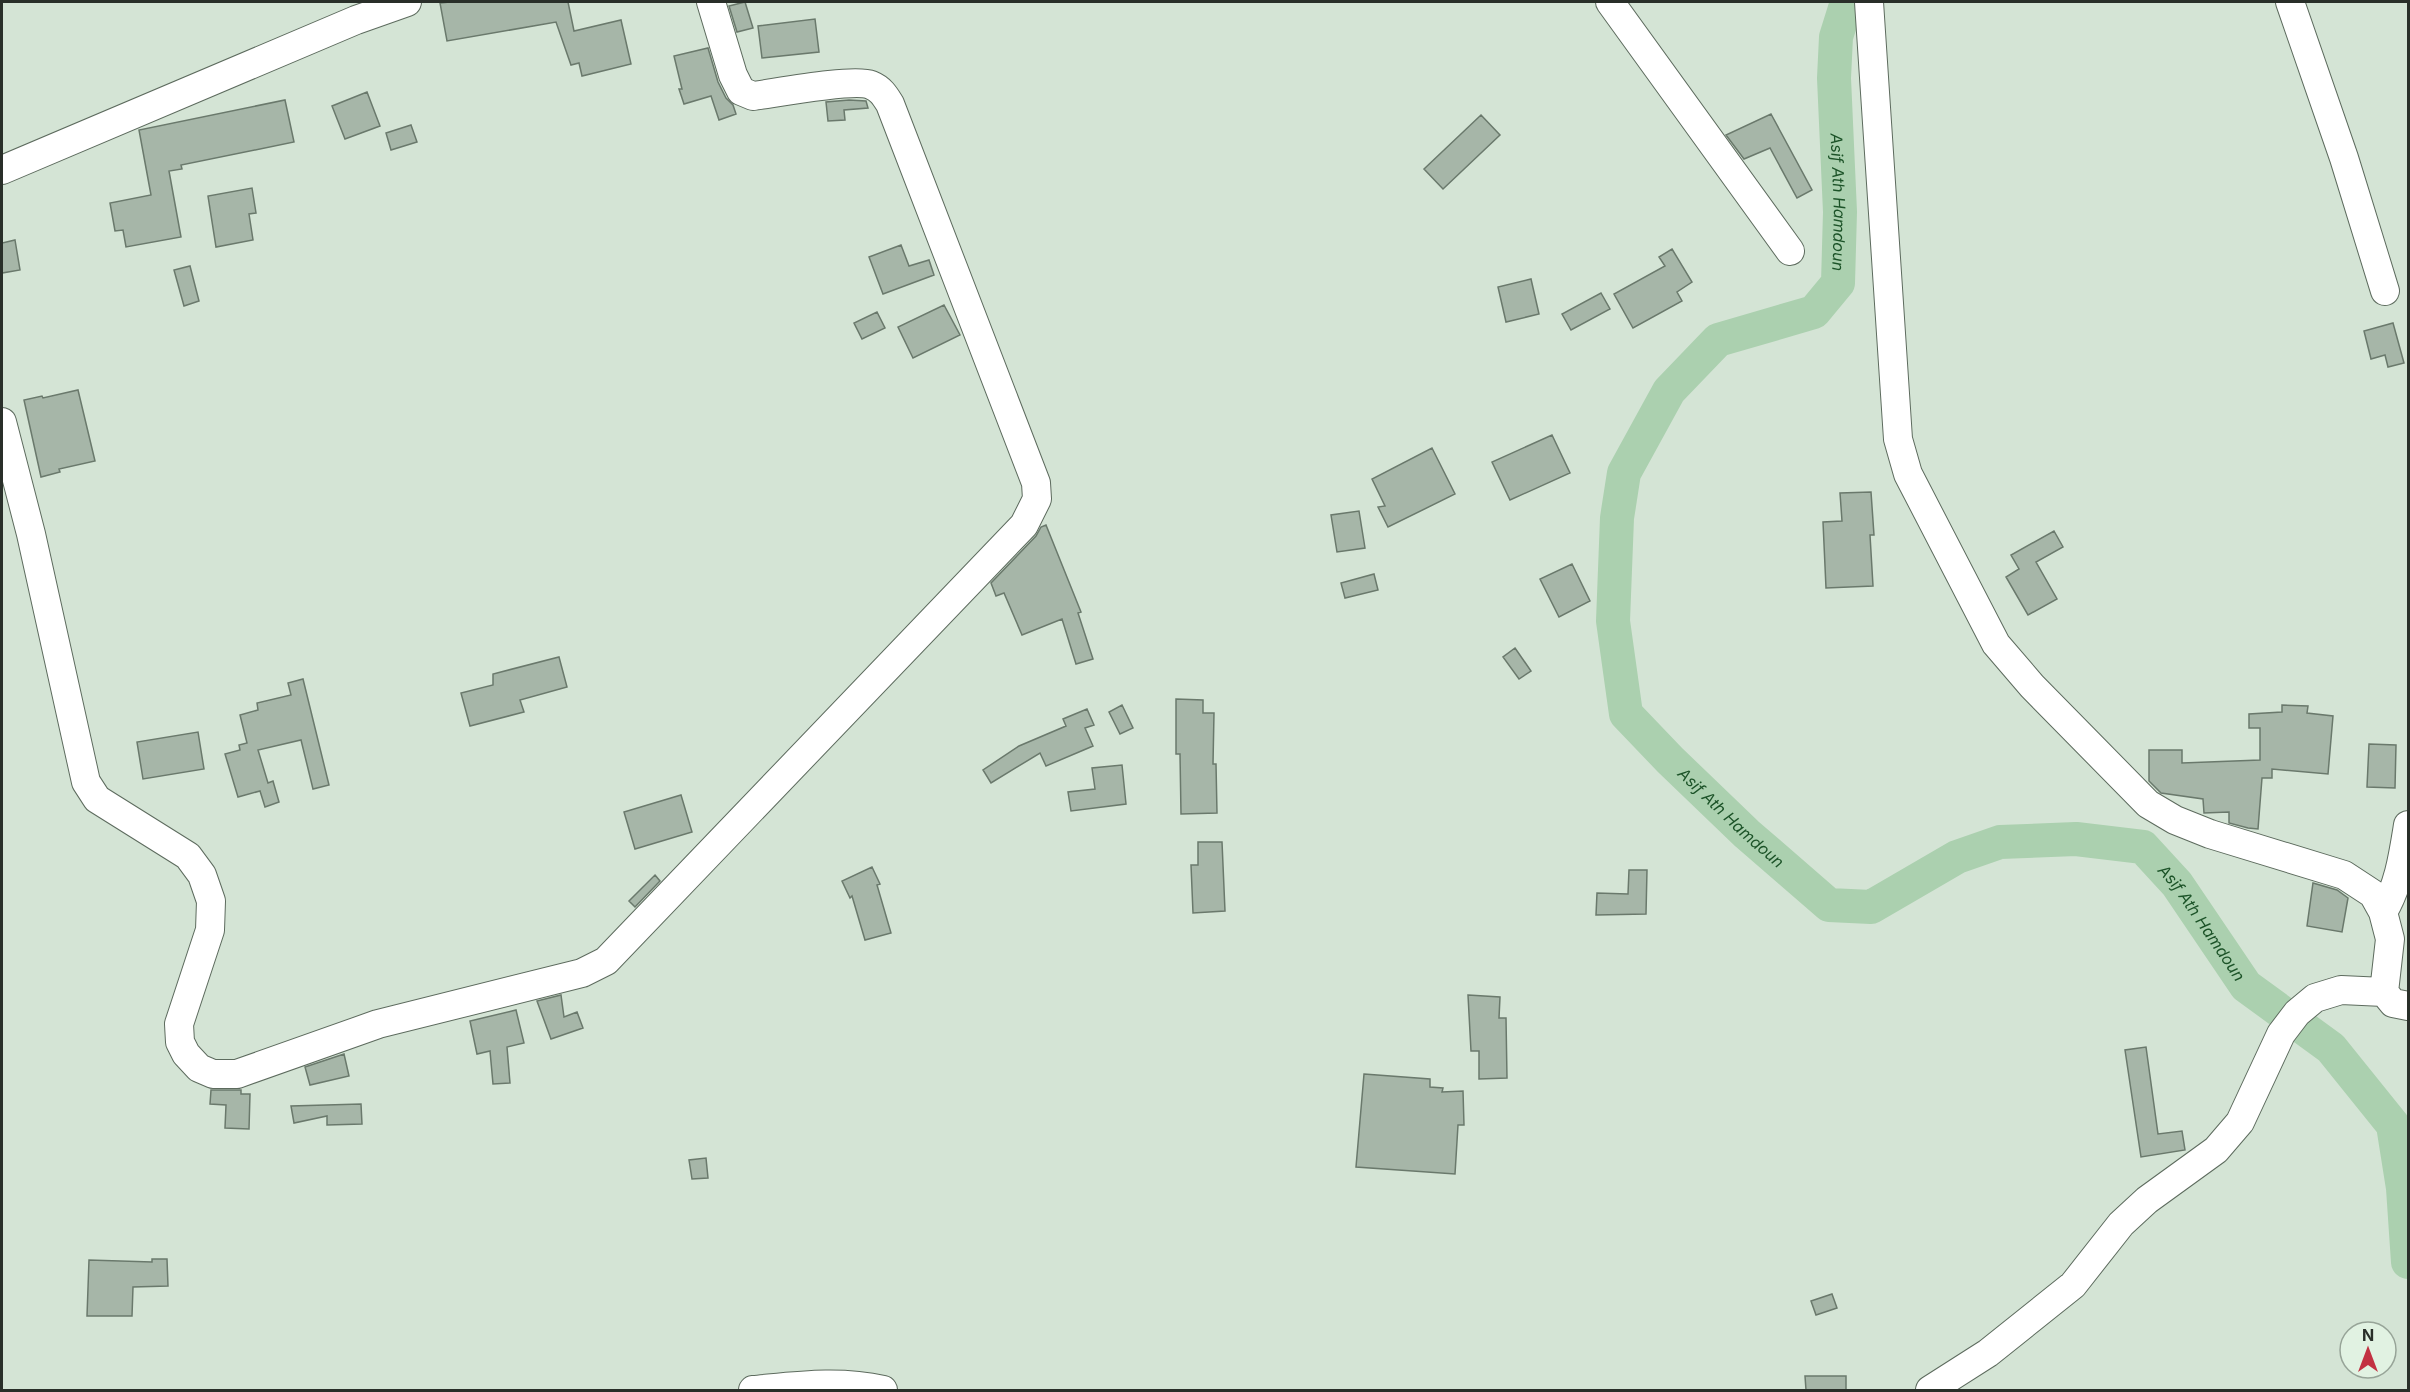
<svg xmlns="http://www.w3.org/2000/svg" width="2410" height="1392" font-family="Inter,sans-serif">
	<rect width="100%" height="100%" fill="#d4e4d5"/>
	<g fill="none" stroke-linecap="round" stroke-linejoin="round">
		<path stroke="#abd0af" stroke-width="34" id="s1" d="M1847,2L1836,37L1834,78L1840,212L1838,283L1814,312L1718,340L1669,391L1624,473L1617,518L1613,621L1626,714L1670,760L1747,834L1829,905L1871,907L1957,857L2000,842L2076,839L2143,847L2177,884L2246,986L2331,1048L2393,1125L2403,1188L2408,1262"/>
	</g>
	<path fill="#a6b6a8" stroke="#6a796c" stroke-width="1.5" d="M450,2H568L574,31L621,20L631,64L582,76L579,63L571,65L556,22L447,41L440,3Z
		M745,2L753,28L737,32L729,6Z
		M815,19L819,52L762,58L758,26Z
		M708,48L718,82L726,98L733,105L736,114L719,120L711,96L684,104L679,89H682L674,56Z
		M367,92L380,126L345,139L332,106Z
		M285,100L294,142L181,165L182,169L169,171L181,237L126,247L123,230L115,231L110,203L151,195L139,130Z
		M849,100L866,101L868,108L844,110L845,120L828,121L826,102Z
		M1771,114L1812,190L1797,198L1770,148L1744,159L1726,135Z
		M1481,115L1500,135L1443,189L1424,169Z
		M411,125L417,142L391,150L386,133Z
		M252,188L256,213L249,214L253,240L216,247L208,196Z
		M15,240L20,270L2,273V243Z
		M901,245L909,266L929,260L934,275L883,294L869,257Z
		M1672,249L1692,282L1677,292L1682,301L1633,328L1614,294L1665,266L1659,257Z
		M190,266L199,301L184,306L174,270Z
		M1531,279L1539,314L1506,322L1498,287Z
		M1601,293L1610,309L1571,330L1562,314Z
		M944,305L960,335L913,358L898,327Z
		M877,312L885,328L862,339L854,323Z
		M2393,323L2404,363L2388,367L2385,355L2371,359L2364,331Z
		M78,390L95,461L59,469L60,472L41,477L24,400L42,396L43,398Z
		M1552,435L1570,473L1510,500L1492,462Z
		M1432,448L1455,494L1388,527L1378,507L1385,506L1372,479Z
		M1871,492L1874,535H1870L1873,586L1826,588L1823,522L1842,521L1840,493Z
		M1359,511L1365,548L1337,552L1331,515Z
		M1046,525L1081,612L1078,613L1093,659L1076,664L1062,619L1022,635L1004,593L996,596L991,583L1036,536L1041,527Z
		M2054,531L2063,547L2036,562L2057,599L2028,615L2006,577L2019,569L2011,555Z
		M1572,564L1590,601L1559,617L1540,579Z
		M1374,574L1378,590L1345,598L1341,583Z
		M1515,648L1531,671L1519,679L1503,657Z
		M559,657L567,687L520,700L524,712L470,726L461,693L493,685V674Z
		M303,679L329,785L313,789L301,740L258,750L268,783L273,781L279,802L265,807L260,791L238,797L225,754L240,750L239,745L247,743L240,715L258,710L257,703L291,695L288,683Z
		M1176,699L1203,700V713H1214L1213,764H1216L1217,813L1181,814L1180,754H1176Z
		M1122,705L1133,728L1120,734L1109,712Z
		M2282,705L2308,706L2307,713L2333,716L2328,774L2272,769V778H2262L2258,829L2248,828L2229,823V812L2204,813L2203,799L2161,793L2149,781V750H2182V763L2260,760V728H2249V714L2282,712Z
		M1087,709L1094,725L1085,728L1093,746L1046,766L1040,753L991,783L983,770L1019,746L1066,726L1063,719Z
		M198,732L204,769L143,779L137,742Z
		M2369,744L2396,745L2395,788L2367,787Z
		M1122,765L1126,804L1071,811L1068,792L1095,789L1092,768Z
		M681,795L692,832L635,849L624,812Z
		M1198,842H1222L1225,911L1193,913L1191,865H1198Z
		M872,867L880,884L877,885L891,933L865,940L852,896L850,898L842,881Z
		M1629,870H1647L1646,914L1596,915L1597,893L1628,894Z
		M655,875L660,881L635,907L629,901Z
		M2313,883L2337,890L2348,898L2342,932L2307,926Z
		M561,995L564,1017L577,1012L583,1028L551,1039L537,1001Z
		M1468,995L1500,997L1499,1018H1506L1507,1078L1479,1079V1051H1471Z
		M516,1010L524,1043L507,1047L510,1083L493,1084L490,1051L477,1054L470,1021Z
		M2146,1047L2158,1134L2182,1131L2185,1150L2141,1157L2125,1050Z
		M344,1054L349,1076L310,1085L305,1067Z
		M1364,1074L1430,1079V1087L1443,1088L1442,1092L1463,1091L1464,1125H1458L1455,1174L1356,1167Z
		M211,1090H241V1094H250L249,1129L225,1128L226,1105L210,1104Z
		M361,1104L362,1124L327,1125V1116L294,1123L291,1106Z
		M706,1158L708,1178L692,1179L689,1160Z
		M152,1259H167L168,1286L133,1287L132,1316H87L89,1260L152,1262Z
		M1832,1294L1837,1308L1816,1315L1811,1301Z
		M1805,1376H1846V1390H1806Z"/>
	<g fill="none" stroke-linecap="round" stroke-linejoin="round">
		<g stroke="#5d6b5e" stroke-width="30">
			<path id="minor" d="M1610,2L1790,251
				M1869,2L1898,439L1908,474L1996,644L2032,686L2148,804L2175,820L2210,834L2344,875L2373,894L2383,912L2390,939L2384,992L2393,1003L2408,1006
				M2290,2L2344,158L2385,291
				M2,170L356,20L407,2
				M2,422L31,534L86,782L97,799L188,856L202,875L211,901L210,930L179,1024L180,1042L186,1054L199,1068L213,1074H237L378,1024L582,973L606,961L1024,525L1037,499L1036,483L890,104C885,96 881,89 871,85C854,78 776,93 753,96L741,91L733,75L711,2
				M2383,912C2399,885 2403,856 2408,825
				M753,1390C797,1386 839,1380 883,1390
				M1930,1390L1988,1353L2073,1285L2121,1224L2147,1200L2216,1150L2240,1122L2281,1034L2297,1013L2315,998L2341,990L2384,992"/>
		</g>
		<use href="#minor" stroke="#fff" stroke-width="28"/>
	</g>
	<g text-anchor="middle" dominant-baseline="central" stroke-width="4.5" stroke-linejoin="round" paint-order="stroke">
		<g font-size="16" font-style="italic" fill="#1c5328" stroke="#e1f2e2">
			<text stroke="none"><textPath href="#s1" startOffset="202">Asif Ath Hamdoun</textPath></text>
			<text stroke="none"><textPath href="#s1" startOffset="975">Asif Ath Hamdoun</textPath></text>
			<text stroke="none"><textPath href="#s1" startOffset="1533">Asif Ath Hamdoun</textPath></text>
		</g>
	</g>
	<rect width="2410" height="1392" fill="none" stroke="#292f29" stroke-width="6"/>
	<g transform="translate(2368 1350)"><circle r="28" fill="#e1f2e2" stroke="#97a498" stroke-width="1.5"/>
	<path d="M0-4.5L10 22L0 15L-10 22Z" fill="#c23142"/>
	<text y="-9" font-size="16" font-weight="bold" text-anchor="middle" fill="#292f29">N</text>
	</g>
</svg>
